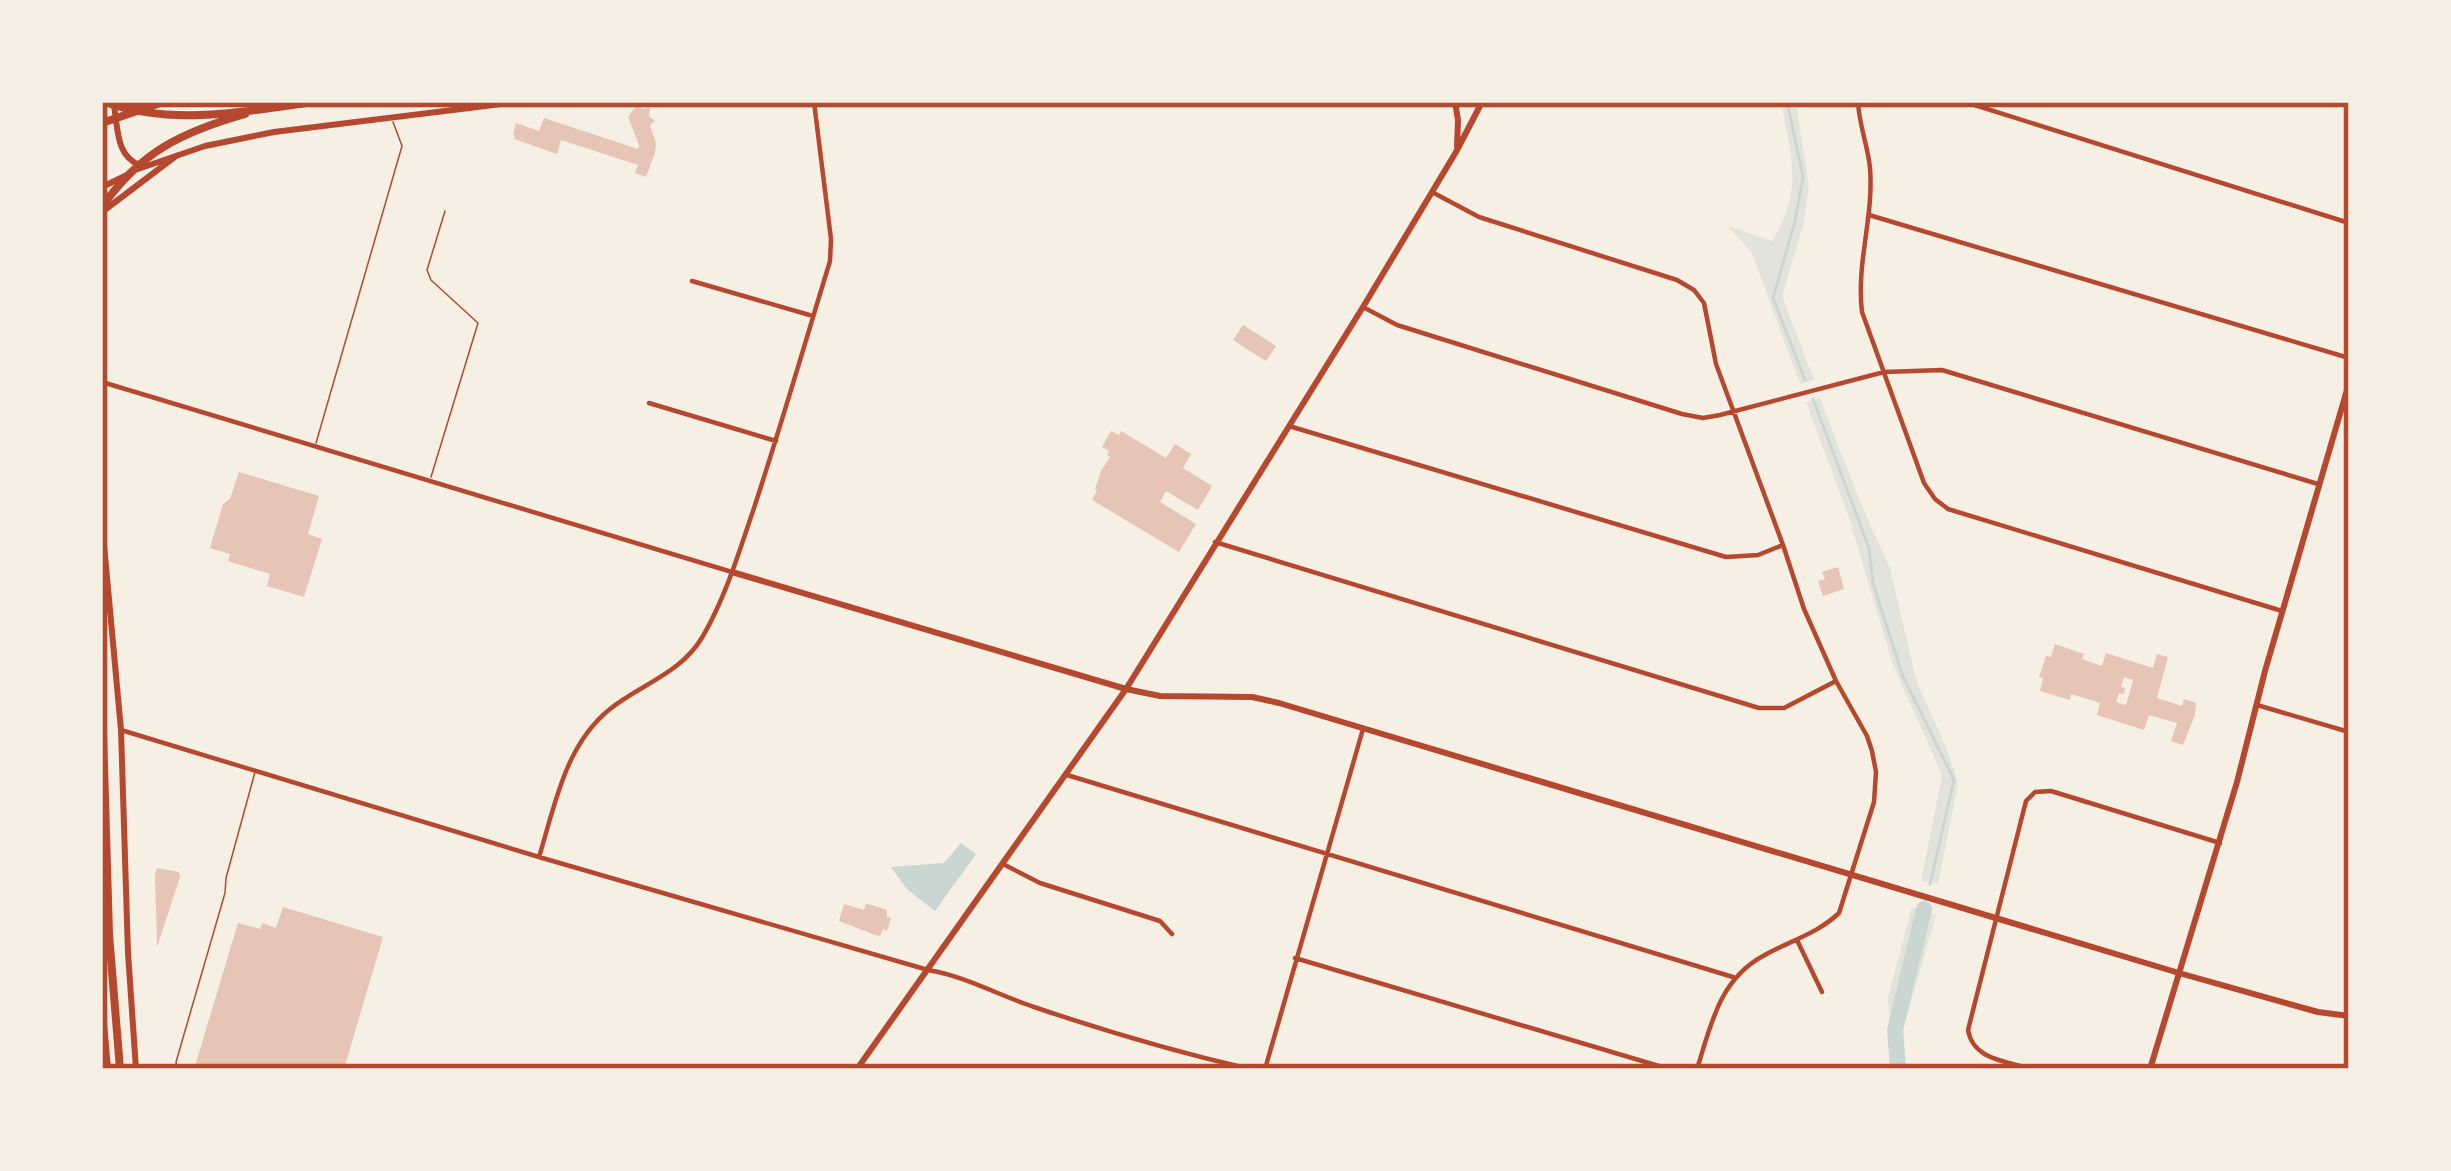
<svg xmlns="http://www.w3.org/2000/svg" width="2451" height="1171" font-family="'Roboto Condensed',sans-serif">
	<rect width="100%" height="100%" fill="#f6efe4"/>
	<path fill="#e2e4dc" d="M1781,102H1796L1809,186L1803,226L1782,296L1814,380L1800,384L1752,253L1728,226L1772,241C1804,191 1791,156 1781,102Z
		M1820,398L1861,504L1890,568L1916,679L1950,757L1958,784L1938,884L1921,881L1942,775L1893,665L1849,518L1806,402Z
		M1912,907L1936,915L1903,1030L1906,1069H1892L1888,997Z"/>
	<path fill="#c9d6d2" d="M961,843L976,854L935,911L907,889L891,867L944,863Z"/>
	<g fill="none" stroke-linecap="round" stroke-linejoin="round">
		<path stroke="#c9d6d2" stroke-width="3" d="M1787,102L1803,177L1795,221L1773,298L1805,380
			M1813,399L1869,548L1873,583L1902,674L1954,780L1930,884"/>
		<path stroke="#c9d6d2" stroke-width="16" d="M1898,1069L1895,1030L1924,909"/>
	</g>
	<path fill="#e6c5b7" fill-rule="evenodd" d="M637,105L642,109L650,108L649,116L655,121L650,125L656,143L655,153L646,177L635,173L638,165L561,140L557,154L514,139L515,136L513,135L516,123L539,131L544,118L638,149L639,145L628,117Z
		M1243,325L1276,346L1266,361L1233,340Z
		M1111,431L1119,435L1121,431L1166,458L1175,444L1191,454L1183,468L1212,486L1198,510L1166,491L1160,502L1196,524L1179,552L1092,500L1097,490L1095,489L1101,471L1110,457L1107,455L1109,451L1102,447Z
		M239,472L319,496L308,534L322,539L304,597L267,586L270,574L228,561L230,554L210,548L223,504L230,499Z
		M1838,567L1844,589L1823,596L1818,581L1825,579L1822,572Z
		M2055,644L2084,654L2082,659L2102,666L2106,653L2153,668L2157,654L2168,657L2157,698L2182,706L2184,699L2196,703L2195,715L2183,745L2171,741L2177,723L2149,715L2144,730L2097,715L2100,703L2071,694L2070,700L2040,691L2043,678L2039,677L2046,656L2051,657ZM2124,677L2133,680L2126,705L2116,702L2119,693L2124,694L2125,688L2121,687Z
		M157,868L179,872L180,877L157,947L155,875Z
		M844,904L864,910L866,904L872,905L887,910V917L891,918L887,931L883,929L880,936L875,935L839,921Z
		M283,907L383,937L344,1069H206L195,1066L238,923L260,929L262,923L276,928Z"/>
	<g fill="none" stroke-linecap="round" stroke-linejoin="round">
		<path stroke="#b5482f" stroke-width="1.5" d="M316,443L402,146L393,122
			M431,477L478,323L431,280L427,270L445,211
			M177,1069L176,1062L225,893L226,878L255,772"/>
		<path stroke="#b5482f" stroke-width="4.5" d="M1858,102C1859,125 1868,146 1870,168C1874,217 1856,263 1862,312L1924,483L1935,499L1948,509L2282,611
			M1965,102L2349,223
			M1432,192L1479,217L1677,280L1694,290L1704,303L1716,364L1783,545L1804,609L1836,681L1867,736L1872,751L1876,772L1874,802L1839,913C1817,934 1789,941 1763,956C1719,980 1711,1025 1697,1069
			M1869,215L2349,358
			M692,281L813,316
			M1363,307L1397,325L1682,414L1703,418L1720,415L1884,372L1942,370L2318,484
			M102,382L732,572
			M649,403L776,441
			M1289,426L1726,557L1758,555L1783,545
			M1215,542L1759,708H1784L1836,681
			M2257,705L2349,732
			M121,730L539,857L928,970C965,976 998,995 1034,1007C1105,1031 1176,1052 1250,1069
			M1067,775L1733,977
			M539,857C555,805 565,745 610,709C641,684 681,674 703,636C726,596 739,552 754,508C781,426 805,343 830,261L831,239L814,102
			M1003,864L1040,883L1160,921L1172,934
			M1797,940L1822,992
			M1295,958L1669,1069
			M1265,1069L1363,729
			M2032,1069C2006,1061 1973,1060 1968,1030L2026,801L2035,792L2051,791L2220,843"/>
		<path stroke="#b5482f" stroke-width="6" d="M732,572L1126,689L1160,696L1252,697L1279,703L2179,973L2318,1012L2349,1016
			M2150,1069L2237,782L2265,671L2349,383"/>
		<path stroke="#b5482f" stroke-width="6" d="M1455,102L1458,120L1457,146
			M114,106C118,128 116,157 140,165
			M138,169L205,146L274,132L518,102
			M102,187L127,175
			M102,212L176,156
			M102,523L121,730L128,953L136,1069
			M857,1069L1126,689L1363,307L1456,152L1482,102"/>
		<path stroke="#b5482f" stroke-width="8" d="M105,102C171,126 245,112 313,102
			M102,123L163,102
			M102,207C140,152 182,132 245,114
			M102,698L109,934L120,1069
			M102,1011L107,1069"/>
	</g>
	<rect width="2451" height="1171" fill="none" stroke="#f6efe4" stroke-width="210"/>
	<rect x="105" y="105" width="2241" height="961" fill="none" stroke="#b5482f" stroke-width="4.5"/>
</svg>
